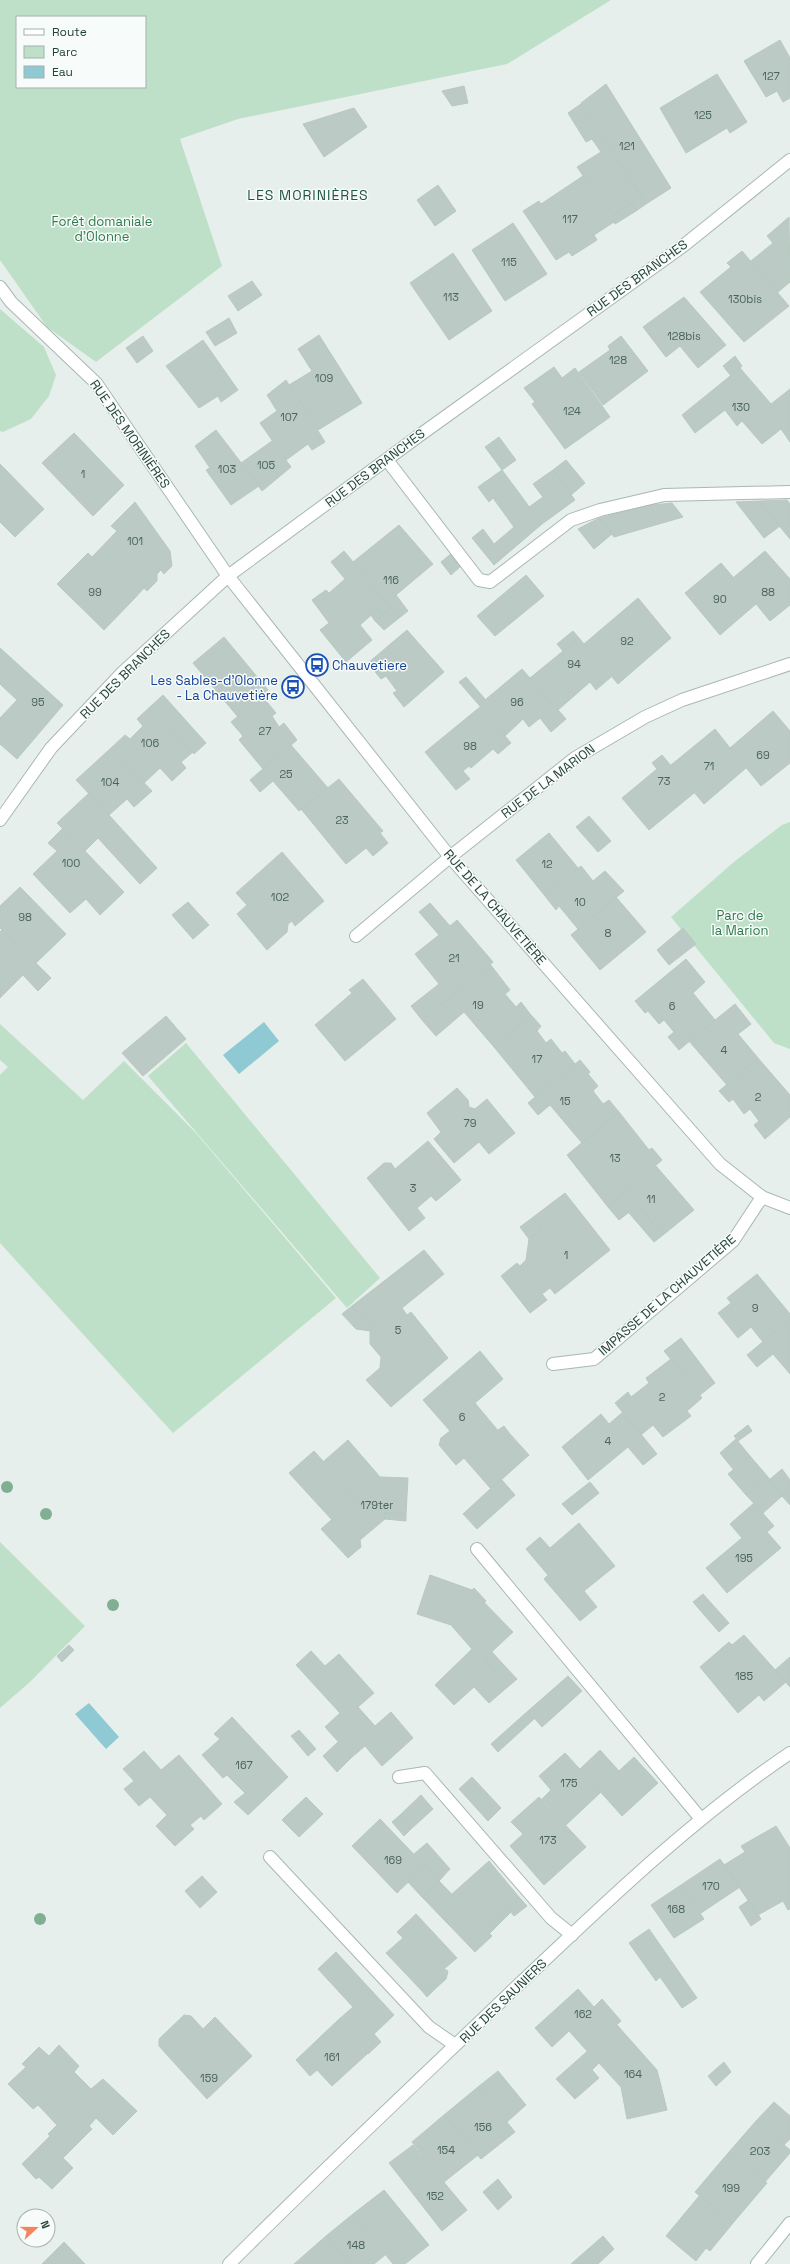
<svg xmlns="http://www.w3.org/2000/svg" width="790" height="2264" font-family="'Space Grotesk',sans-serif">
	<rect width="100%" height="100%" fill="#e6efeb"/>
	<path fill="#bfe0c8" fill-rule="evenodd" d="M0,0H611L507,64L238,119L180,139L222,266L96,362L47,327L0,260ZM17,17H145V87H17Z
		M0,309L44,347L56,375L49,396L31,419L3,432L0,431Z
		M790,822V1049L774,1043L671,917L735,861L782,825Z
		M0,1024L83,1100L124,1061L196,1133L336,1298L173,1433L0,1243V1075L8,1067L0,1060Z
		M186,1043L380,1278L347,1308L148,1076Z
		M0,1542L85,1626L30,1682L0,1708Z"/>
	<path fill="#8ec9d4" d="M264,1022L279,1041L239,1074L223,1055Z
		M89,1703L119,1737L106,1749L75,1714Z"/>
	<path fill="#bbcac4" stroke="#b8c9c2" d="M780,40L790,58V98L783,102L777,91L766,97L744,61Z
		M717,74L747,122L730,133L727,128L686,153L660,108Z
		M606,84L671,188L646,204L581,103Z
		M464,86L468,103L452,106L442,91Z
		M581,104L646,204L636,211L632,203L611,216L577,167L601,152L592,139L586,142L568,113Z
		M354,108L367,127L324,157L303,124Z
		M583,176L614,222L594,235L597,240L572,256L569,252L556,260L523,211L539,201L541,204Z
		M438,185L456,211L435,226L417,200Z
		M632,203L636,211L615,224L611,216Z
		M789,217L790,282L777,293L751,261L773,243L767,236Z
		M513,223L547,274L505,301L472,250Z
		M742,251L789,306L744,342L700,292L731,267L727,263Z
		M453,253L492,311L449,340L410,283Z
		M252,281L262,295L238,311L228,296Z
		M684,297L726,345L698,368L680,346L666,357L643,327Z
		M229,318L237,333L215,346L206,332Z
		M319,335L362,403L318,430L289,385L312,371L298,349Z
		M143,336L153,351L137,363L126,348Z
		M621,336L648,371L603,405L579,372L610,350L608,346Z
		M203,340L238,390L221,402L218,396L199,408L166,366Z
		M735,356L742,366L731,376L723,366Z
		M554,367L562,378L575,368L610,417L565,449L532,404L535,402L524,388Z
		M740,368L771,404L790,389V442L781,429L762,444L742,421L737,426L725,410L695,433L682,415Z
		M286,380L325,442L312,450L308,444L286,460L260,423L277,411L267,395Z
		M216,430L259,486L231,505L206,470L210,468L195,446Z
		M74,433L124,485L93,516L42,463Z
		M499,437L516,460L502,470L485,447Z
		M272,441L291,467L262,491L241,463Z
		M566,460L585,483L571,495L553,470Z
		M0,464L44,509L15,537L0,522Z
		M502,470L542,524L494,565L472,538L483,529L494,544L514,527L493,498L489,502L478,487Z
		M553,470L575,500L542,524L529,507L543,497L533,484Z
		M787,500L790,504V539L759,501Z
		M759,501L780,526L764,538L736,502Z
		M135,502L170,551L172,566L164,574L161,570L157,574V581L147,591L144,588L134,599L92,557L117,531L111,526Z
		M672,503L683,517L614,537L599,518L652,505Z
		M599,518L612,534L594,549L578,529Z
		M399,525L433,564L396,595L408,611L399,618L353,562Z
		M344,551L386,602L360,625L372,640L346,662L320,630L329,623L312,600L326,590L329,593L345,579L331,562Z
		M765,551L790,579V605L770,621L734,577Z
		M88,553L134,599L104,630L57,584Z
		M452,553L462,565L451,575L441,562Z
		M721,563L756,604L720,635L685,593Z
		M526,575L544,596L495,636L477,616Z
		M638,598L671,638L618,684L584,644Z
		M386,602L391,608L375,621L371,615Z
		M391,608L399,618L384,630L375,621Z
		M407,630L444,672L404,707L393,693L397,691L386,676L381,679L368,663Z
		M573,631L579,638L563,651L557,644Z
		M224,637L268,690L238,717L193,663Z
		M579,638L611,677L596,690L590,682L558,710L530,678Z
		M0,648L63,705L17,759L0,744V718L17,700L0,684Z
		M522,669L566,719L551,732L540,718L529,727L523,719L505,736L479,705Z
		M466,677L485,699L479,705L459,682Z
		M163,695L206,743L194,754L151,706Z
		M262,696L276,713L272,716L279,727L284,723L297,740L263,769L239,740L243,736L231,722Z
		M151,706L193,752L181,762L186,768L172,781L160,768L144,783L111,748L125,735L130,739L143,726L137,719Z
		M480,707L511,743L498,754L493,749L471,768L469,766L463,771L470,779L456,790L425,752Z
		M773,711L790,731V763L761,786L730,748Z
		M715,729L746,768L704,804L671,765Z
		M291,745L328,788L299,811L273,781L260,792L250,780Z
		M111,748L152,791L134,807L127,799L109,815L76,780Z
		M662,755L694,793L649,830L622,798L657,769L652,763Z
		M339,779L383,831L380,833L388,843L373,856L366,848L346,864L301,809Z
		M89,793L157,868L140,884L98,838L85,851L57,823Z
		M589,816L611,841L598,852L576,827Z
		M63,828L124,892L100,915L86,899L70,913L33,874L57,851L48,843Z
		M549,833L578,868L545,896L516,860Z
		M282,852L324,901L295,926L292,921L288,924L287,932L267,950L237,914L247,905L236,893Z
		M581,866L593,881L605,871L624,891L578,929L559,906L556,910L545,896Z
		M20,887L66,934L36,963L0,928V906Z
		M616,897L646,932L600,970L571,935Z
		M188,902L209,925L193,939L172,915Z
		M430,903L450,926L457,920L493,962L422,1020L411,1006L439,984L415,954L439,935L419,912Z
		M683,928L696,944L669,965L657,950Z
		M2,930L51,978L38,991L23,975L0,998V932Z
		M686,959L705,982L693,993L715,1020L679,1050L668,1037L674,1032L664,1020L659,1024L648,1011L645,1013L635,1001Z
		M490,964L510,990L505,994L516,1007L521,1002L531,1015L494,1047L464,1012L436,1036L422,1020Z
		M363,979L396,1019L345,1061L315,1025L352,993L349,990Z
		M735,1004L751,1024L738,1034L758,1058L727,1085L689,1041Z
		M531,1015L541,1026L537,1031L546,1043L551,1039L562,1053L565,1051L575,1064L535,1097L494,1047Z
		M166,1016L186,1039L143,1076L122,1053Z
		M758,1058L790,1095V1117L765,1139L754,1125L759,1121L750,1109L744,1114L733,1099L729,1102L719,1091Z
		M580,1060L590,1072L588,1074L598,1086L593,1091L603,1104L609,1100L619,1112L582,1143L550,1105L538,1115L528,1103Z
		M457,1088L468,1100L469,1107L475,1109L487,1099L515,1133L489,1154L479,1142L454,1163L434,1139L441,1132L427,1113Z
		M619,1112L649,1150L652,1148L662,1160L608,1207L567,1155Z
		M428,1141L461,1180L436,1201L431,1196L417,1208L425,1218L409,1231L367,1178L384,1163H391L395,1169Z
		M656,1166L694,1210L663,1235L638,1205L619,1220L608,1207Z
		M565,1193L610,1250L555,1294L550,1288L542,1294L547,1300L530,1313L501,1276L517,1263L520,1266L526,1260L529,1239L541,1230L532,1218Z
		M638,1205L663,1235L654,1242L629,1213Z
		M532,1218L541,1230L529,1239L520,1227Z
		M424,1250L444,1274L402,1308L407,1315L411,1312L448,1358L391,1407L366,1380L380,1368L381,1357L370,1344V1331L373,1328L352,1306Z
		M757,1274L790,1314V1319L763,1342L751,1327L738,1338L718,1313L731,1303L727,1298Z
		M352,1306L373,1328L370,1331L356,1329L342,1314Z
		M790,1319V1374L773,1354L757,1367L747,1355Z
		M681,1338L715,1383L700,1395L664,1351Z
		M480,1351L503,1379L475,1403L505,1439L510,1434L529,1455L491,1489L464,1458L456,1465L439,1445L441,1438L450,1431L423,1400Z
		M671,1359L702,1398L687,1411L691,1416L663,1437L653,1425L641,1435L615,1403L628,1392L631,1397L649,1383L646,1378Z
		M623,1412L657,1454L643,1465L628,1447L588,1480L562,1447L601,1414L609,1424Z
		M748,1425L752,1431L738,1441L734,1436Z
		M504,1426L510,1434L505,1439L498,1430Z
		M736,1439L750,1456L733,1469L720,1453Z
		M348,1440L380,1477L408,1478L406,1514L384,1513L385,1519L360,1540L361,1547L348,1558L321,1529L356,1498L324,1461Z
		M314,1451L356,1498L332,1520L289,1473Z
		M750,1456L768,1477L746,1495L728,1474Z
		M782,1469L790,1480V1490L782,1496L769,1480Z
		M768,1477L782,1496L763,1513L746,1495Z
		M501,1479L515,1495L477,1529L463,1514Z
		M590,1482L599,1493L572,1515L562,1504Z
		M789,1490L790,1491V1505L782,1496Z
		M754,1503L774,1526L767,1532L781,1548L727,1593L706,1568L742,1538L730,1524Z
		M384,1513L406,1514V1521L385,1519Z
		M579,1523L615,1566L584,1591L597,1607L580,1621L544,1579L548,1575L526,1549L540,1537L550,1548Z
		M430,1575L472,1590L513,1632L484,1659L494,1670L502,1663L517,1679L489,1703L474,1687L454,1705L435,1685L472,1649L451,1625L417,1614Z
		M474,1588L486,1601L484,1603L472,1590Z
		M703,1594L729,1623L719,1632L693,1602Z
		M744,1635L786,1682L764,1701L759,1695L738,1713L700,1667L729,1642L732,1645Z
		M69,1645L74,1650L62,1662L57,1656Z
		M311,1651L325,1666L339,1654L374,1693L358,1707L375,1726L391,1712L413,1738L382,1766L365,1746L352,1757L325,1727L340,1713L296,1665Z
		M492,1652L502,1663L494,1670L484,1659Z
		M790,1657V1687L775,1670Z
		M568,1676L582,1691L542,1727L528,1711Z
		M528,1711L534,1719L498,1752L491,1744Z
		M232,1717L288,1777L248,1815L234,1802L245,1793L227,1775L223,1778L202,1755L220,1739L214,1734Z
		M299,1730L316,1749L308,1756L291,1736Z
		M338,1742L352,1757L337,1772L323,1756Z
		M600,1750L619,1771L634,1757L658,1783L622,1816L580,1769Z
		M144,1751L161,1770L179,1755L222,1804L204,1820L201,1816L190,1825L194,1829L175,1846L156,1826L167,1815L150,1797L139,1806L124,1789L134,1781L123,1769Z
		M565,1753L601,1792L566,1825L542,1799L551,1790L539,1776Z
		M472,1777L501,1808L488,1821L459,1789Z
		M421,1795L433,1809L411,1829L399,1816Z
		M306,1797L323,1814L299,1837L282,1820Z
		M539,1797L586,1847L544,1885L510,1846L523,1834L511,1822Z
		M399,1816L411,1829L404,1836L392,1822Z
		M380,1819L425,1866L397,1893L352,1846Z
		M776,1826L790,1848V1909L788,1910L783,1901L758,1915L724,1865L745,1852L741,1846Z
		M427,1843L450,1869L439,1881L414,1854Z
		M720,1859L740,1887L701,1913L681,1885Z
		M489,1861L519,1897L485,1928L452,1894Z
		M425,1866L439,1881L422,1897L408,1882Z
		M202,1876L217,1892L200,1908L185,1891Z
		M439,1881L492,1936L475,1952L422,1897Z
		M681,1885L704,1919L674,1938L651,1905Z
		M519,1897L527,1906L514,1916L511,1912L490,1933L485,1928Z
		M749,1900L761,1919L751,1926L739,1907Z
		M416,1914L457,1958L444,1969L448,1971L446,1979L436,1988L432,1982L422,1991L386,1953L403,1938L397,1932Z
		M649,1929L697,1998L682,2008L660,1977L656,1981L629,1943Z
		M336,1952L394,2015L374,2034L381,2042L368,2054L337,2021L353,2007L318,1969Z
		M432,1982L436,1988L427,1997L422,1991Z
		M578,1989L594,2007L602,1999L621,2021L587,2051L569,2031L552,2047L535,2028Z
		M184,2015L191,2016L203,2029L215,2017L252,2056L207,2099L159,2046V2039Z
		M337,2021L367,2054L332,2086L317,2070L310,2076L296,2060Z
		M617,2025L657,2070L667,2110L627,2119L621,2087L599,2063L592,2070L599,2078L575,2099L556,2079Z
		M59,2045L79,2066L74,2072L91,2089L103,2079L137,2111L113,2135L96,2118L89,2126L92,2129L63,2158L73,2168L52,2189L39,2177L36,2179L22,2164L50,2136L48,2134L57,2125L38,2105L33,2109L8,2084L26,2067L22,2064L39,2047L49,2056Z
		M724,2062L731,2072L716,2086L708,2076Z
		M498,2071L526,2105L507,2122L478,2087Z
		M478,2087L515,2132L481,2159L444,2115Z
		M774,2102L790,2116V2139L784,2145L756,2121Z
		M444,2115L478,2155L444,2182L412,2142Z
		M756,2121L790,2150V2153L765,2182L729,2152Z
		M413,2145L467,2210L442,2231L389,2163Z
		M729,2152L767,2183L733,2223L695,2192Z
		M498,2179L512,2197L498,2210L483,2192Z
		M384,2190L429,2245L405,2264H393L353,2214Z
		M700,2195L733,2223L710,2251L706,2248L696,2261L666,2236Z
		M353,2214L385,2255L374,2264H350L326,2236Z
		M326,2236L350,2264H294Z
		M603,2236L614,2249L598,2264H571Z
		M64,2242L85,2264H42Z"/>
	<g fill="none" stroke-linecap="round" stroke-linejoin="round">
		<g stroke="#a8b8b2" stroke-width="14">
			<path id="lane" d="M387,460L479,580L490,582L571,520L600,510L664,495L790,492
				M399,1777L425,1773L551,1918L572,1935
				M270,1857L429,2027L455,2045"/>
		</g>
		<g stroke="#a8b8b2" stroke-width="14">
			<path id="street" d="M0,287L11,302L96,383L228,576L450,857L720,1164L762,1197L790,1208
				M0,820L51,748L121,674L228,576L420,435L683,246L790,160
				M356,936L450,857L575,758L645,717L682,700L790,664
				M553,1364L594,1359L733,1241L762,1197
				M477,1549L701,1819
				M229,2264C322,2171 417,2082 512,1991C600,1908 689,1821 790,1753"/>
		</g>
		<g stroke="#a4bbb3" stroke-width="14">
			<path id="secondary" d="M757,2264L790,2223"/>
		</g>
		<use href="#lane" stroke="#fff" stroke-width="12"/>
		<use href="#street" stroke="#fff" stroke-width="12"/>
		<use href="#secondary" stroke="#fff" stroke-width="12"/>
	</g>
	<g fill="#80af93">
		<circle cx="7" cy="1487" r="6"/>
		<circle cx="46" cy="1514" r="6"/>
		<circle cx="113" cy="1605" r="6"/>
		<circle cx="40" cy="1919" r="6"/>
	</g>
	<defs>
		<g id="bus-ring" transform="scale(1.15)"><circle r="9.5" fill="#f7fbf9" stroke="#1a4fb4" stroke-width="1.5"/><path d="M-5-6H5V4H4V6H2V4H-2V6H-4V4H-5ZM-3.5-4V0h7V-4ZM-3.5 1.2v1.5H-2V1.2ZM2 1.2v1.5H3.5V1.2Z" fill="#1a4fb4"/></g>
	</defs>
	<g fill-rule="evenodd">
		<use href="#bus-ring" x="317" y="665"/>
		<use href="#bus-ring" x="293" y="687"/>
	</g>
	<g text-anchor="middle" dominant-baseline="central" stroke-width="3" stroke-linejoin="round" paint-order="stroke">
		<g font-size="11" fill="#4a645c">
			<text x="771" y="76">127</text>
			<text x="703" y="115">125</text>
			<text x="627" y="146">121</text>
			<text x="570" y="219">117</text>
			<text x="509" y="262">115</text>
			<text x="451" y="297">113</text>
			<text x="745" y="299">130bis</text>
			<text x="684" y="336">128bis</text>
			<text x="618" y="360">128</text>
			<text x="324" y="378">109</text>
			<text x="741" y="407">130</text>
			<text x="572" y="411">124</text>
			<text x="289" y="417">107</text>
			<text x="266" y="465">105</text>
			<text x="227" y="469">103</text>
			<text x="83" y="474">1</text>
			<text x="135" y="541">101</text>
			<text x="391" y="580">116</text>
			<text x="95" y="592">99</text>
			<text x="768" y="592">88</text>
			<text x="720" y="599">90</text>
			<text x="627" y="641">92</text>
			<text x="574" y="664">94</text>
			<text x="38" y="702">95</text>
			<text x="517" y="702">96</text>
			<text x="265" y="731">27</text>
			<text x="150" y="743">106</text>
			<text x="470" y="746">98</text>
			<text x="763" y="755">69</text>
			<text x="709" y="766">71</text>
			<text x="286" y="774">25</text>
			<text x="664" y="781">73</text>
			<text x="110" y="782">104</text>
			<text x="342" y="820">23</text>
			<text x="71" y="863">100</text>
			<text x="547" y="864">12</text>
			<text x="280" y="897">102</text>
			<text x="580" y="902">10</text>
			<text x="25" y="917">98</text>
			<text x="608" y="933">8</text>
			<text x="454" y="958">21</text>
			<text x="478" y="1005">19</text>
			<text x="672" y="1006">6</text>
			<text x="724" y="1050">4</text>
			<text x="537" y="1059">17</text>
			<text x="758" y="1097">2</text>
			<text x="565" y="1101">15</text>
			<text x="470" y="1123">79</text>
			<text x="615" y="1158">13</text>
			<text x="413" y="1188">3</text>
			<text x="651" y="1199">11</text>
			<text x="566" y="1255">1</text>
			<text x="755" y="1308">9</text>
			<text x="398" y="1330">5</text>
			<text x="662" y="1397">2</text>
			<text x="462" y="1417">6</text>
			<text x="608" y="1441">4</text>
			<text x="377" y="1505">179ter</text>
			<text x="744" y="1558">195</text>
			<text x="744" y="1676">185</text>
			<text x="244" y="1765">167</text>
			<text x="569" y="1783">175</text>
			<text x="548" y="1840">173</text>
			<text x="393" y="1860">169</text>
			<text x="711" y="1886">170</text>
			<text x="676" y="1909">168</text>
			<text x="583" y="2014">162</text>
			<text x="332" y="2057">161</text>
			<text x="633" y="2074">164</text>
			<text x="209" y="2078">159</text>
			<text x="483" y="2127">156</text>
			<text x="446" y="2150">154</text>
			<text x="760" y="2151">203</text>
			<text x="731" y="2188">199</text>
			<text x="435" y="2196">152</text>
			<text x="356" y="2245">148</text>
		</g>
		<g font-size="13" fill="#2d7a4b" stroke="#f7fbf9">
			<text x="102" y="221">Forêt domaniale<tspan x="102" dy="15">d'Olonne</tspan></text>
			<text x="740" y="915">Parc de<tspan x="740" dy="15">la Marion</tspan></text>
		</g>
		<g font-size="13" fill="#24423a" stroke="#f7fbf9">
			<text transform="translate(637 278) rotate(-36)">RUE DES BRANCHES</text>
			<text transform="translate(130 434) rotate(55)">RUE DES MORINIÈRES</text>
			<text transform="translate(375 468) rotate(-37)">RUE DES BRANCHES</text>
			<text transform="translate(125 674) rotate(-45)">RUE DES BRANCHES</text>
			<text transform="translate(548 781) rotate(-37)">RUE DE LA MARION</text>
			<text transform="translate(495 907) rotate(49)">RUE DE LA CHAUVETIÈRE</text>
			<text transform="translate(667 1295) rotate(-41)">IMPASSE DE LA CHAUVETIÈRE</text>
			<text transform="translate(503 2001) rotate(-44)">RUE DES SAUNIERS</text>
		</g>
		<g font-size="13" fill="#164399" stroke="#f7fbf9" text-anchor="start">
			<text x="332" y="665">Chauvetiere</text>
			<text x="278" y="680" text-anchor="end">Les Sables-d'Olonne<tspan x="278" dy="15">- La Chauvetière</tspan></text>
		</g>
		<g font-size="14" letter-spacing="1" fill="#1f5548" stroke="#f7fbf9">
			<text x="308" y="195">LES MORINIÈRES</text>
		</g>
	</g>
	<rect x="16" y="16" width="130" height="72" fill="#f7fbf9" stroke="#a3b1ad"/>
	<rect x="24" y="29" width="20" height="6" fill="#ffffff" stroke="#a3b1ad"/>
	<text x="52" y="36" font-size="12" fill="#24423a">Route</text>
	<rect x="24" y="46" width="20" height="12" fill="#bfe0c8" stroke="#a3b1ad"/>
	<text x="52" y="56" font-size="12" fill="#24423a">Parc</text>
	<rect x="24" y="66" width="20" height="12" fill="#8ec9d4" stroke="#a3b1ad"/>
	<text x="52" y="76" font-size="12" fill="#24423a">Eau</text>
	<g transform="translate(36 2228) rotate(69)"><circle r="19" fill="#f7fbf9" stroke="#a3b1ad"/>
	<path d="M0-3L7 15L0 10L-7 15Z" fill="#f4845f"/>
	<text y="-6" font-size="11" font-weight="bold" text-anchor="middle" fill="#24423a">N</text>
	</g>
</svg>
